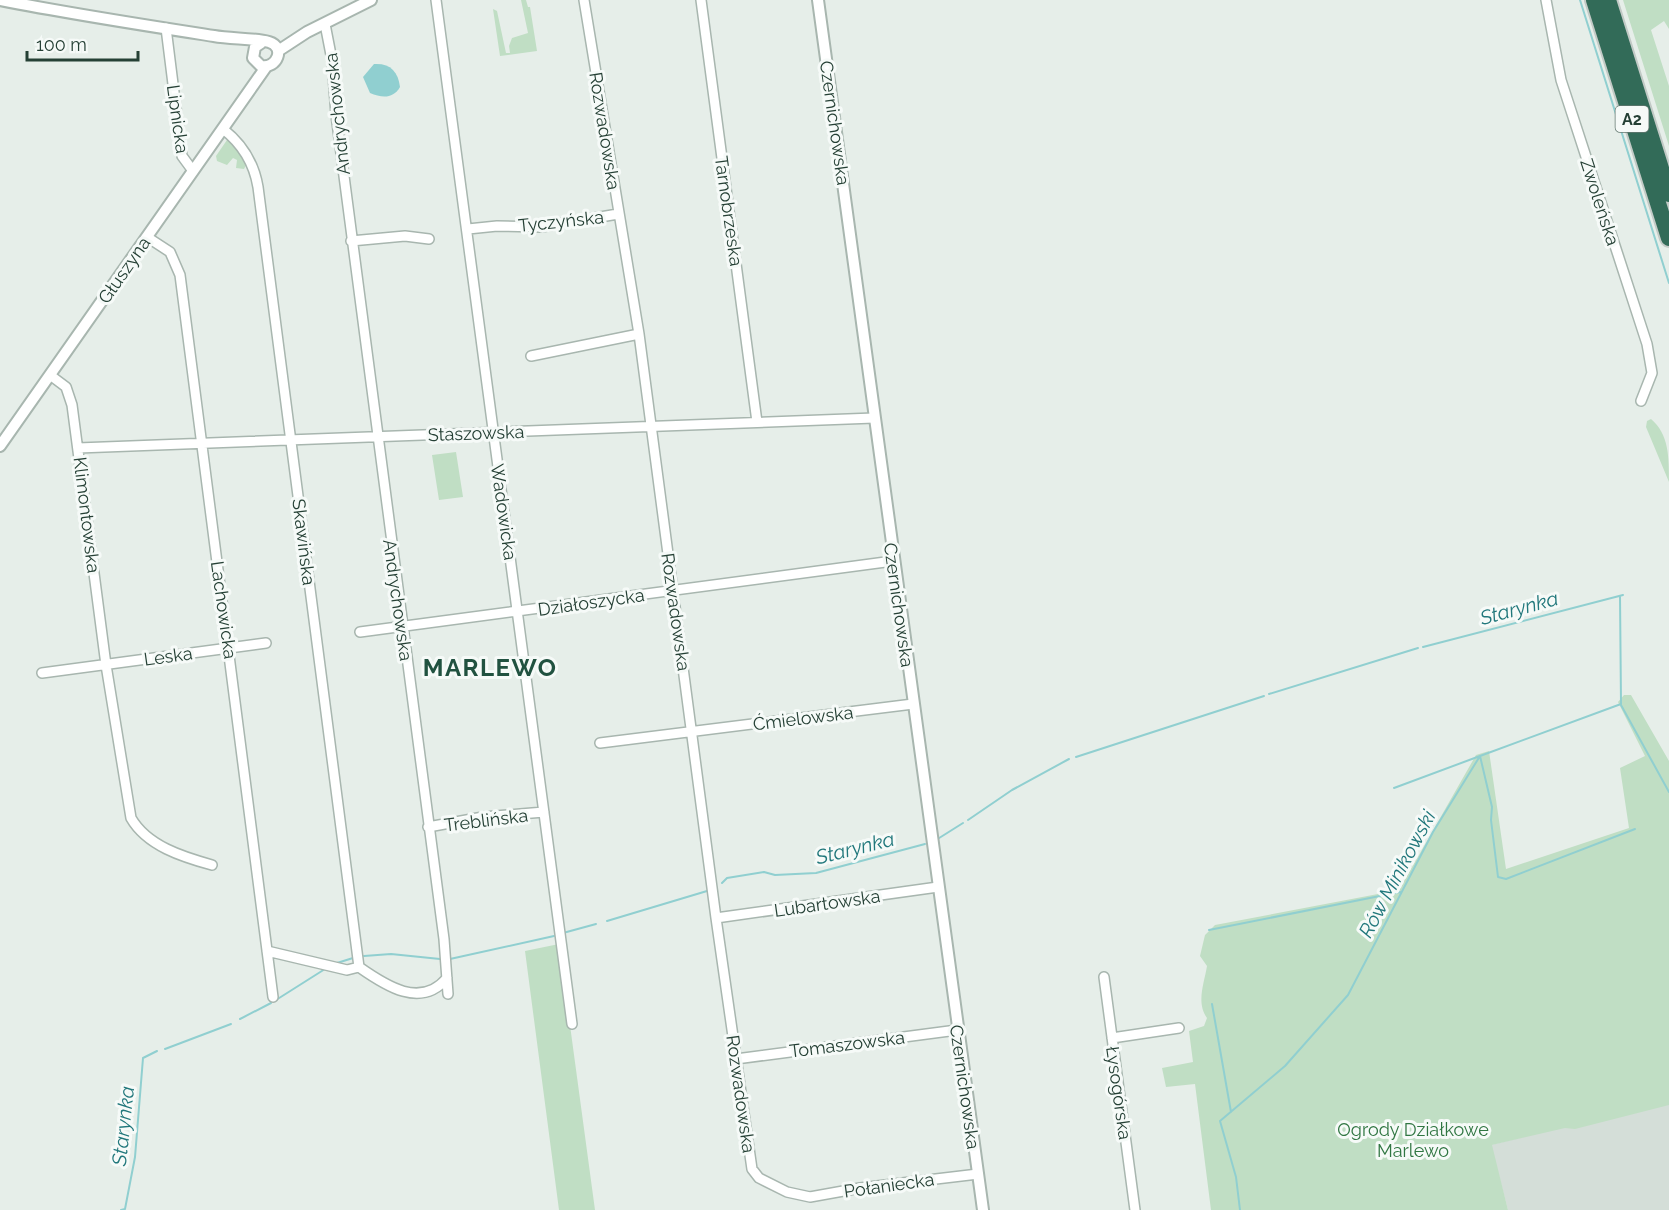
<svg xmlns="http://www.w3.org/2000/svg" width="1669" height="1210" font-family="Raleway,sans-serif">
	<rect width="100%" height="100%" fill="#e6eee9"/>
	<path fill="#d4ded8" d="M1669,1101V1210H1508L1491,1145Z"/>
	<path fill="#c0dec4" d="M521,0H526L528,7H530L537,51L500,56L493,9L497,11L506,53H510L509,46L512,38L528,33Z
		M1623,0H1669V29L1664,21L1651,30L1669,86V146Z
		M232,139L247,163L244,169L236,168L237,160L233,158L227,165L217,161L216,156L227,140Z
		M1651,419C1669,434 1669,457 1669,482L1646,427L1647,421Z
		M456,452L463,497L439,500L432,455Z
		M1624,695H1631L1669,761V1105L1575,1129L1565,1128L1492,1145L1508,1210H1211L1195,1084L1166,1087L1162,1068L1193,1062L1189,1031L1204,1026L1207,1018C1196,1003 1204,984 1207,966L1200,956L1205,935L1215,925L1399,890L1476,755L1489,751L1506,869L1629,828L1620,768L1645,756L1618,702Z
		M559,944L595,1210H559L525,951Z"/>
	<path fill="#90cfd0" d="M374,64C390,63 398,71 400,87C393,99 382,98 370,93L363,77Z"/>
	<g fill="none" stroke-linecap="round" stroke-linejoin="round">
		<path stroke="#90cfd0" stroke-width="2" d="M1580,0L1669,283
			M1423,647L1623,595
			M1269,694L1418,648
			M1621,705L1669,792
			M1076,757L1264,696
			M1394,788L1480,756L1492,807L1491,820L1498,877L1506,879L1635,829
			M968,820L1012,790L1069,759
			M936,840L963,823
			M722,883L727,878L764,872L775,875L816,873L925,844
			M607,921L707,891
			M1209,930L1400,892
			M563,933L596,924
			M364,956L391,954L440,959
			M450,959L554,936
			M337,963L353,958
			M276,1000L325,969
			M1212,1004L1231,1112
			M240,1019L271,1003
			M165,1049L231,1024
			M121,1210L125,1209L135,1157L143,1058L157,1051
			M1240,1210L1236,1177L1220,1121L1285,1066L1348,995L1433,832L1480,756L1621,704L1620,596"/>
		<g stroke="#a8b6af" stroke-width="12">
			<path id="minor" d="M436,0L572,1024
				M584,0L639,334L716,918L752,1169L759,1178L787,1192L810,1197L860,1188L978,1174
				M701,0L757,422
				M1546,0L1561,80L1647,344L1652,373L1641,401
				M325,24L332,60L336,115L444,939L448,994
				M166,28L182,156L193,171
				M223,129C241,143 254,163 258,187L359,967
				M468,229L497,226L541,227L618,214
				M147,237L170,252L180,275L273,997
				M351,241L405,236L429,239
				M531,356L639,334
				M50,375L66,387L72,405L106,665L131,818C147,846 183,857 212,865
				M78,448L874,418
				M360,632L893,561
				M42,673L266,643
				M600,743L913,704
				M428,827L483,817L544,812
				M716,918L938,887
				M267,951L347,970L359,967
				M359,967C386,986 421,1009 447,978
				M1104,977L1135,1210
				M1112,1038L1179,1028
				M736,1059L957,1030"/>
		</g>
		<g stroke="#a8b6af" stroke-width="14">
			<path id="tertiary" d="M0,0C71,14 143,25 214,36C230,39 254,38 269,42C286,47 277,69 261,66L253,58L255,47L261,43
				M818,0L983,1210
				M278,51L307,32L371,0
				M0,446L266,67"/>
		</g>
		<g stroke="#c2cac6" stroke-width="20">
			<path id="motorway" d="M1594,0L1669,238
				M1608,0L1669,194"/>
		</g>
		<use href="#minor" stroke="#fff" stroke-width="9"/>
		<use href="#tertiary" stroke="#fff" stroke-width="10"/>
		<use href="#motorway" stroke="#326b58" stroke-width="16"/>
	</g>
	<g text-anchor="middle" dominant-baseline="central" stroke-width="6" stroke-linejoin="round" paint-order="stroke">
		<rect fill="#f6faf8" stroke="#647870" stroke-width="1.5" x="1615.5" y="106" width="33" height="26" rx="4.5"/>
		<g font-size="16" font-weight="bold" fill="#254035">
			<text x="1632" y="119">A2</text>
		</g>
		<g font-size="18" fill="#254035" stroke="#f6faf8">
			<text transform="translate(337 114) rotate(-96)">Andrychowska</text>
			<text transform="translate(178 119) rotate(82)">Lipnicka</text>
			<text transform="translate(835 123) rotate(82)">Czernichowska</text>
			<text transform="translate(605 131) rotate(81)">Rozwadowska</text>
			<text transform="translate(1600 202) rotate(72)">Zwoleńska</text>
			<text transform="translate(729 211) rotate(82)">Tarnobrzeska</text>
			<text transform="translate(561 221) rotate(-6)">Tyczyńska</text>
			<text transform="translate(124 270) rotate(-55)">Głuszyna</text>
			<text transform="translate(476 433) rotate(-2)">Staszowska</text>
			<text transform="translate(504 512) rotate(82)">Wadowicka</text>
			<text transform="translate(87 515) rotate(83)">Klimontowska</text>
			<text transform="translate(304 542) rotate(83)">Skawińska</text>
			<text transform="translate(398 600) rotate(82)">Andrychowska</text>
			<text transform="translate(591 602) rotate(-8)">Działoszycka</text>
			<text transform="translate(899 605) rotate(82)">Czernichowska</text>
			<text transform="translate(224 610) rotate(82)">Lachowicka</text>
			<text transform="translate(676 612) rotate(82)">Rozwadowska</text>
			<text transform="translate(168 656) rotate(-8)">Leska</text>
			<text transform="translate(803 718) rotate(-7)">Ćmielowska</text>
			<text transform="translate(486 820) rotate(-7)">Treblińska</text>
			<text transform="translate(827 903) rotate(-8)">Lubartowska</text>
			<text transform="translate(847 1044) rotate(-7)">Tomaszowska</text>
			<text transform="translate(965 1087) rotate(82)">Czernichowska</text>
			<text transform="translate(1119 1093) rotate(82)">Łysogórska</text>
			<text transform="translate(741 1094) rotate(82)">Rozwadowska</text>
			<text transform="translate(889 1185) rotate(-8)">Połaniecka</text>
		</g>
		<g font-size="18" fill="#307642" stroke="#f6faf8">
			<text x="1413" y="1129">Ogrody Działkowe<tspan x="1413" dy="21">Marlewo</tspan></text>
		</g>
		<g font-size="20" font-style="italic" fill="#20777b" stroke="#f6faf8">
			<text transform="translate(1519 608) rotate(-15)">Starynka</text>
			<text transform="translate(855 848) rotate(-14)">Starynka</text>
			<text transform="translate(1397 874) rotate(-62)">Rów Minikowski</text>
			<text transform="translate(123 1126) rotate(-84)">Starynka</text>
		</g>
		<g font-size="24" font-weight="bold" letter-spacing="1.5" fill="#215240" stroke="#f6faf8">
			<text x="490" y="667">MARLEWO</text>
		</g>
	</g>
	<path d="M27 51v9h111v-9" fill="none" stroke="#254035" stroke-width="3"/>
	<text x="36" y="51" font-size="18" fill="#254035" stroke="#f6faf8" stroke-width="4.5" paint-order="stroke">100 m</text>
</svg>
